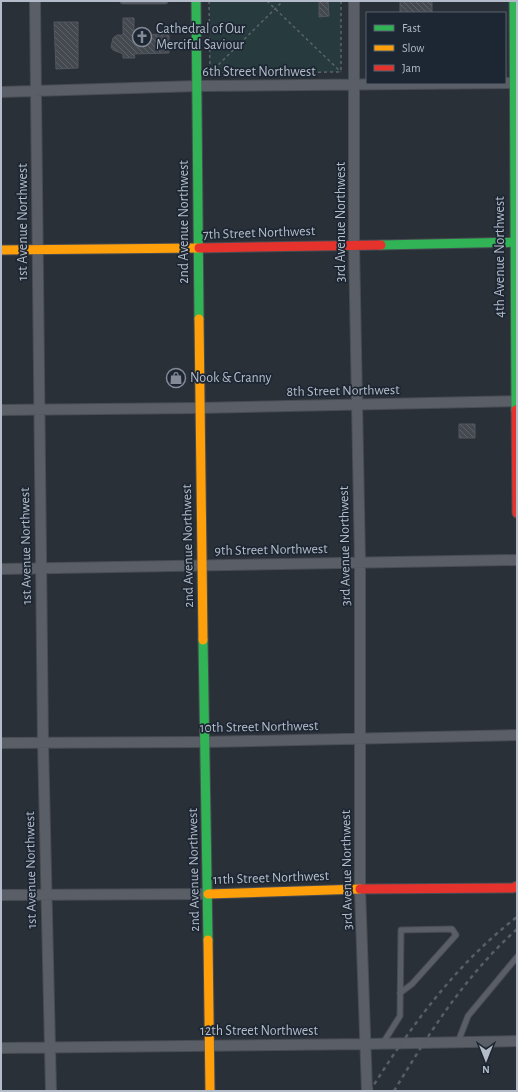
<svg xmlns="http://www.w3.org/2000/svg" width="518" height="1092" font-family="'Alegreya Sans',sans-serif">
	<defs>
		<pattern id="building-back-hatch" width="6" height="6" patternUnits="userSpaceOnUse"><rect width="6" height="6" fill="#444950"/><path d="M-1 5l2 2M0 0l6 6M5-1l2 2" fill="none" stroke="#5d6168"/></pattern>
	</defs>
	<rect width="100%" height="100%" fill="#2a3038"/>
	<path fill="#273a3e" d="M209,1H341V72L210,73Z"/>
	<path fill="url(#building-back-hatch)" stroke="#52575f" d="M319,1H328L329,16L319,17Z
		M400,1H432V13H400Z
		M123,18H134V35L169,34V53L134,54L135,58H123V54L113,50L111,47L113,38L117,35H123Z
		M54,22H78V68L56,69Z
		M459,424H475V438H459Z"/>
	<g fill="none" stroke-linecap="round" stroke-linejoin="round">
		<g stroke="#484c53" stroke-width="7">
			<path id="lane" d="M123,1H165
				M458,1042L468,1016L517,957
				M383,1043L400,1016L401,930L452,929L456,935L412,984L400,993"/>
		</g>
		<g stroke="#484c53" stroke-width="12">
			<path id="street" d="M35,1L43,742L51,1091
				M354,1V244L360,562V889L367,1091
				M1,92L198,86L517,83
				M1,410L199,408L517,401
				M1,569L517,560
				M1,743L206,742L517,735
				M1,895L208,894
				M1,1048L366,1044L517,1041"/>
		</g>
		<g stroke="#484c53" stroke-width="11">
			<path id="fast" d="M196,1L199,319
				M514,1L516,410
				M381,245L517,242
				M203,640L208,940"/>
		</g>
		<g stroke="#484c53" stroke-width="11">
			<path id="slow" d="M1,250L199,248
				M199,319L203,640
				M208,894L360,889
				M208,940L210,1091"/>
		</g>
		<g stroke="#484c53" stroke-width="11">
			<path id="jam" d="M199,248L381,245
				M516,410L517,513
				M360,889L513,888L517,886"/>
		</g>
		<path stroke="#5d636a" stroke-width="1.5" stroke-dasharray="3 3" stroke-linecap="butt" d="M209,1L210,73
			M267,1L341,72
			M341,1V72
			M210,73L341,72
			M210,73L283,1"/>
		<use href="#lane" stroke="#5a5e66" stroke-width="5"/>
		<use href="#street" stroke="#5a5e66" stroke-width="10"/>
		<use href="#fast" stroke="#30b455" stroke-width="9"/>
		<use href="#slow" stroke="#ff9f0a" stroke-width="9"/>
		<use href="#jam" stroke="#e5322d" stroke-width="9"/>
		<path stroke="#595d64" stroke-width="2.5" stroke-dasharray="4 4" stroke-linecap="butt" d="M370,1091C410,1027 457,963 517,917
			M394,1091C429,1033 466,975 517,929"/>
	</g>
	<defs>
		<g id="church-ring" transform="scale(1)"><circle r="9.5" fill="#1d2633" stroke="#848b96" stroke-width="1.5"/><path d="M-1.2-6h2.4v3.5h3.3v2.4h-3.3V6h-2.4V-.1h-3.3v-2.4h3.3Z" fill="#848b96"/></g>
		<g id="shop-ring" transform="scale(1)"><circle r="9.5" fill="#1d2633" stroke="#848b96" stroke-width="1.5"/><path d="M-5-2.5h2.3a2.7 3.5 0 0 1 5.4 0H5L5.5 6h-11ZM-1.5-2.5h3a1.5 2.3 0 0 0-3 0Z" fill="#848b96"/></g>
	</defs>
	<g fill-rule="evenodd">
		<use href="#church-ring" x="142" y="37"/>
		<use href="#shop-ring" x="176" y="378"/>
	</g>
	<g text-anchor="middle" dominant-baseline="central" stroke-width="3.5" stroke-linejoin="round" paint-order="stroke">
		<g font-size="14" fill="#b4bcc9" stroke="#1d2633" text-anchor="start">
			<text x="156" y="29">Cathedral of Our<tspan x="156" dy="16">Merciful Saviour</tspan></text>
			<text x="190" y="378">Nook &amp; Cranny</text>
		</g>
		<g font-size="14" fill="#b4bcc9" stroke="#1d2633">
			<text x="259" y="72">6th Street Northwest</text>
			<text transform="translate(23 222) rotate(-90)">1st Avenue Northwest</text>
			<text transform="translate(184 222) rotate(-90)">2nd Avenue Northwest</text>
			<text transform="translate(341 222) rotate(-90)">3rd Avenue Northwest</text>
			<text transform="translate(259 233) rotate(-2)">7th Street Northwest</text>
			<text transform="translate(500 257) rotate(-90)">4th Avenue Northwest</text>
			<text transform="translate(343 391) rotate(-1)">8th Street Northwest</text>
			<text transform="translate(26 546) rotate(-91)">1st Avenue Northwest</text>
			<text transform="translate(188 546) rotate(-91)">2nd Avenue Northwest</text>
			<text transform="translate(345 546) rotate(-91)">3rd Avenue Northwest</text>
			<text transform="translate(271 550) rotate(-1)">9th Street Northwest</text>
			<text transform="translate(259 727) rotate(-1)">10th Street Northwest</text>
			<text transform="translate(31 870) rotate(-91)">1st Avenue Northwest</text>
			<text transform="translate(194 870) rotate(-91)">2nd Avenue Northwest</text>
			<text transform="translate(347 870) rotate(-91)">3rd Avenue Northwest</text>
			<text transform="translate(271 878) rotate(-2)">11th Street Northwest</text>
			<text x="259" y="1031">12th Street Northwest</text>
		</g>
	</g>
	<rect width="518" height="1092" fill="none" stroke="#b4bcc9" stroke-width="4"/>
	<rect x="366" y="12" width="140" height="72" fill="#1d2633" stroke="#59626f"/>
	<rect x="374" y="25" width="20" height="6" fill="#30b455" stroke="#59626f"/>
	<text x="402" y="32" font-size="12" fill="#b4bcc9">Fast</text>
	<rect x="374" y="45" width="20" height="6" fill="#ff9f0a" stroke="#59626f"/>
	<text x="402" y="52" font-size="12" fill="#b4bcc9">Slow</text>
	<rect x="374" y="65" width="20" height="6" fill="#e5322d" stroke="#59626f"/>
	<text x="402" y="72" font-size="12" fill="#b4bcc9">Jam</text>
	<g transform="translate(486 1060) rotate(180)" stroke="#1d2633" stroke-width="3" paint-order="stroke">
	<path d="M0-3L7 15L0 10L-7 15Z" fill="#b4bcc9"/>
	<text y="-6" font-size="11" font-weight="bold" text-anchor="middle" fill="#b4bcc9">N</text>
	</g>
</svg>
